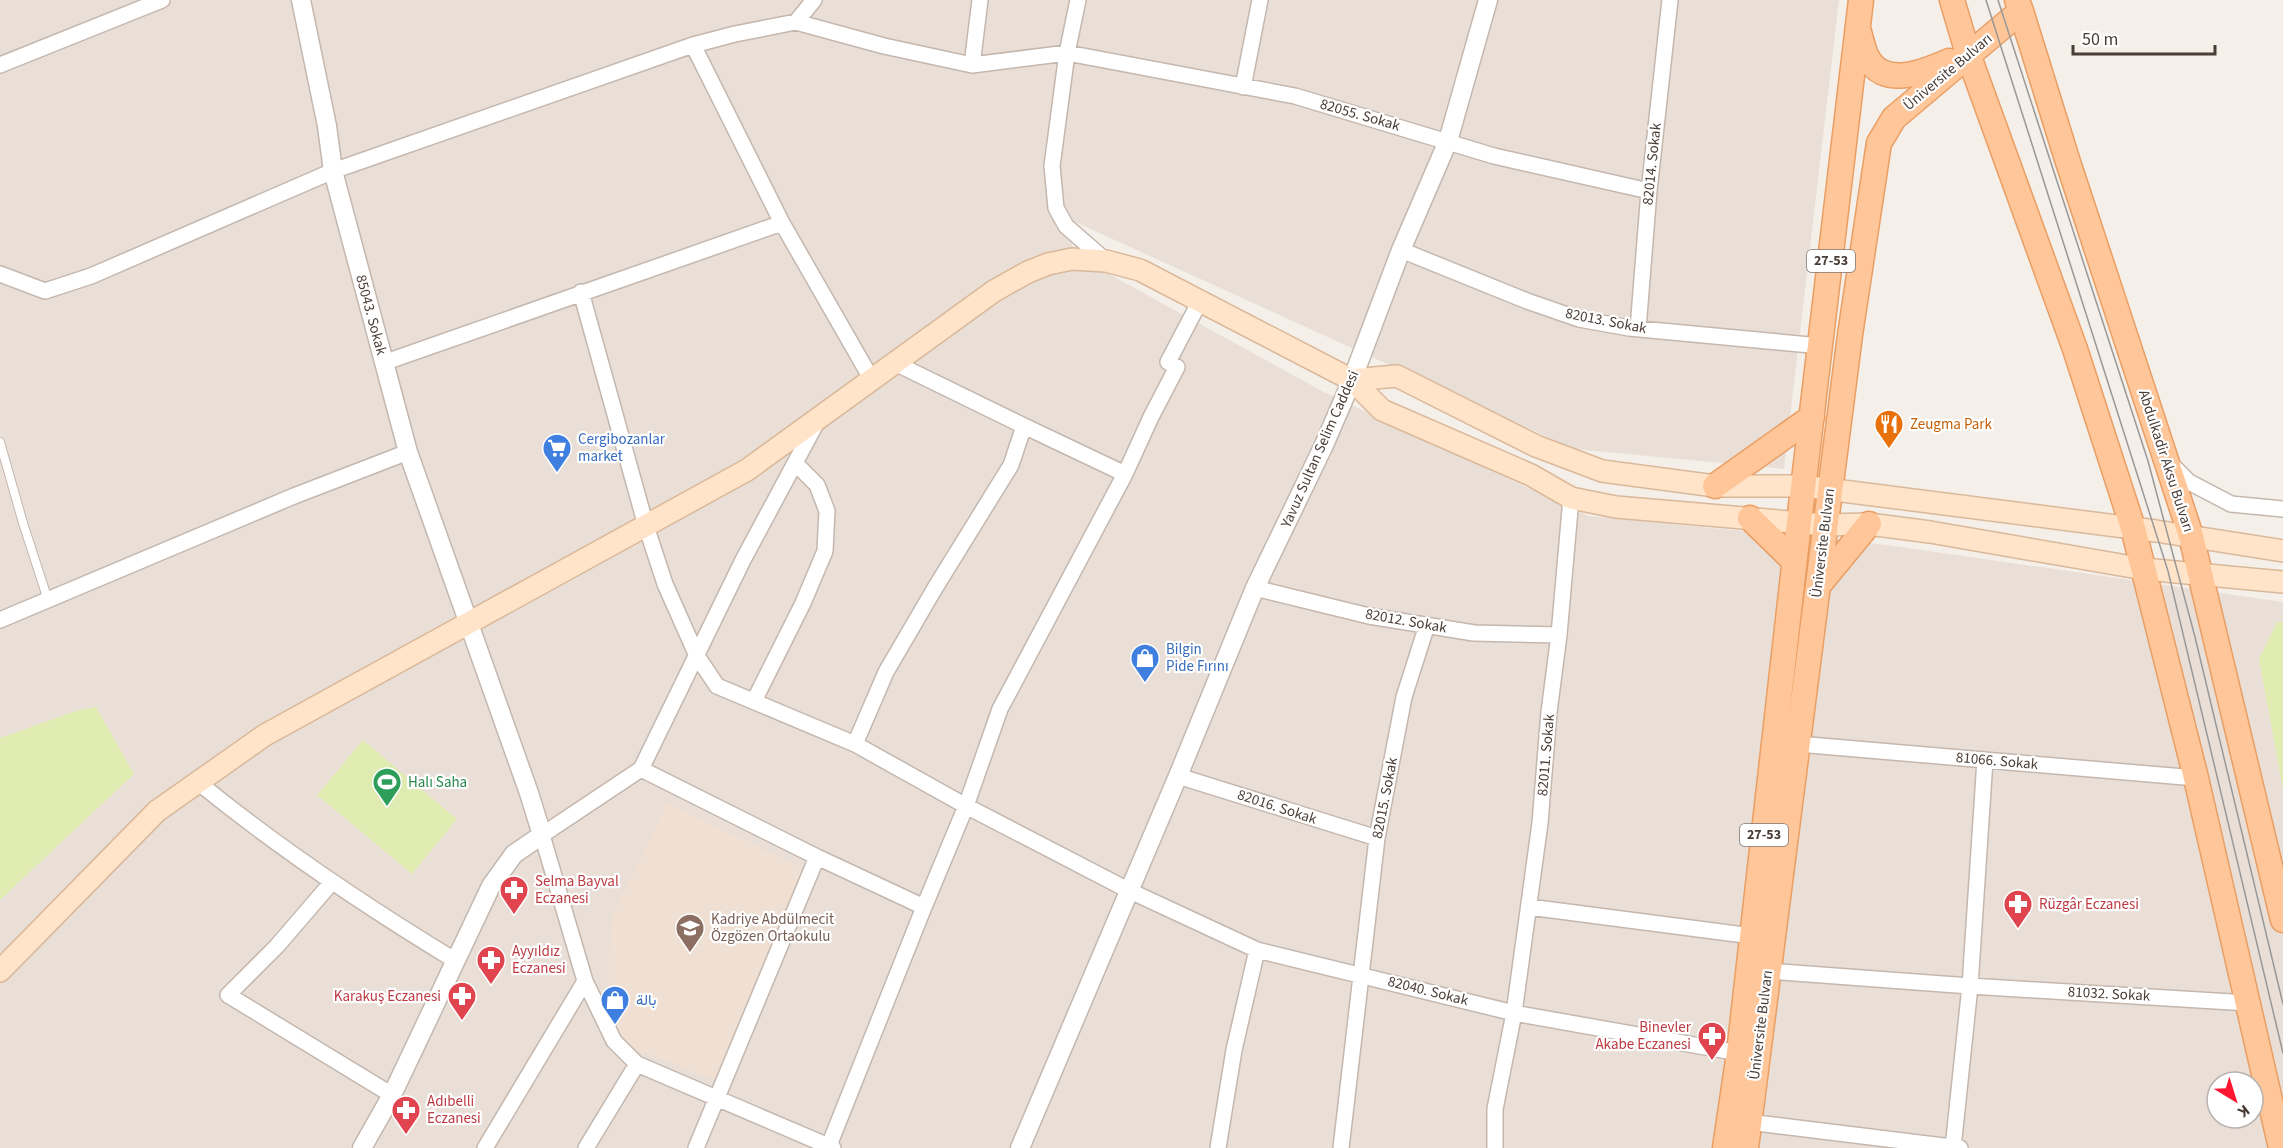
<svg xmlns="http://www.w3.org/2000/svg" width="2283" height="1148" font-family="'Source Sans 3',Vazirmatn,sans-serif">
	<rect width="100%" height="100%" fill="#f5efe9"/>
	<path fill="#e9dfd7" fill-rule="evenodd" d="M0,0H1839L1784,469L1574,449L1062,216L1076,256L1324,392L1588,516L1887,545L2283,602V1148H0ZM2217,1082H2253V1118H2217Z"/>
	<path fill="#efe0d3" d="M667,802L803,869L720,1082L620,1043L608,986L611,919Z"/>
	<path fill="#e0ebb1" d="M2277,622H2283V790L2259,659Z
		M96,707L134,774L0,900V738L79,710Z
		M363,740L457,819L412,874L317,795Z"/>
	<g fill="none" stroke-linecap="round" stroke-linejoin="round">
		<g stroke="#c4b7ae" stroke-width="10">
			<path id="service" d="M0,442L23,523L48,600"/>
		</g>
		<g stroke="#c4b7ae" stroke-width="18">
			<path id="minor" d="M1078,0L1067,53L1052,166L1056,208L1066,226L1106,261
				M796,22L814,0
				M693,45L782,223L872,380
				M0,65L162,0
				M972,65L980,0
				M1243,87L1260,0
				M1401,250L1527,301L1579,319L1629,328L1821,346
				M0,274L45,291L91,276L333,171L693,45L735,34L796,22L884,46L972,65L1067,53L1295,96L1494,156L1649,191
				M581,292L646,526L665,584L697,656L717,686L855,744L966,806L1128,890L1257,950L1514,1013L1739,1053
				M1638,329L1649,191L1670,0
				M383,363L782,223
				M818,420L743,560L641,769L542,835L585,981L614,1041L637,1064L833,1148
				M1024,426L1125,474
				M2170,463L2189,482L2231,504L2283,509
				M1255,588L1369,616L1474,633L1559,635
				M0,620L294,496L408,452
				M754,701L803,603L825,551L827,511L817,485L795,463
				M855,744L886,672L935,588L1011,465L1024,426L895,363
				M1798,744L2196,778
				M641,769L817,857L924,907L828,1148
				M1178,776L1377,838
				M199,783C280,849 367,907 456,961
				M332,882L277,946L228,995L392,1095
				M924,907L966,806L1000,709L1125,474L1151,417L1177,367L1168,362L1200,301
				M1529,907L1752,936
				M1768,971L1970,986L2248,1003
				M1748,1122L1960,1148
				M485,1148L585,981
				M586,1148L637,1064
				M696,1148L817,857
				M1218,1148L1234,1050L1257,950
				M1341,1148L1377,838L1404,697L1427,625
				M1495,1148V1109L1514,1013L1540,823L1549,712L1559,635L1571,498
				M1953,1148L1970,986L1985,760"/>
		</g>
		<g stroke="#c4b7ae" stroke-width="21">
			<path id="tertiary" d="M301,0L327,126L333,171L408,452L529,793L542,835L514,854L491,886L392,1095L362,1148
				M1020,1148L1178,776L1255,588L1324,445L1352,380L1401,250L1448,141L1488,0"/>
		</g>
		<g stroke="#dab89a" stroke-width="24">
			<path id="secondary" d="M1352,380L1397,376L1536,446L1602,471L1715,486H1803L2156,531L2283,551
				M0,971L157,811L265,735L747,470L994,291L1028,272L1048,264L1072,259L1106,261L1140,270L1352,380L1382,410L1531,475L1571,498L1616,507L1825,525L1869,524L1930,532L2144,569L2283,582"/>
		</g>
		<g stroke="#e99e64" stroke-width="27">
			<path id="primary" d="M1952,0L1968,54L2075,349L2133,528L2196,778L2281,1148
				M2021,11L2067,159L2191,536L2283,920
				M1859,32C1861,39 1863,48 1866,55C1882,90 1924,72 1949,61
				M1715,486L1812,417
				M1750,518L1794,561
				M1818,586L1869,524
				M1725,1148L1739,1053L1799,522L1861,0
				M1746,1148L1850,335L1879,143L1894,118L2021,11L2017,0"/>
		</g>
		<use href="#service" stroke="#fff" stroke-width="8"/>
		<use href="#minor" stroke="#fff" stroke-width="15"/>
		<use href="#tertiary" stroke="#fff" stroke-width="18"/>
		<use href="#secondary" stroke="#ffe4ca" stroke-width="21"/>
		<use href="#primary" stroke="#ffc799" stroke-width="24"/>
		<path stroke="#989898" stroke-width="1.5" d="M1986,0L2168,571L2283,1053
			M1998,0L2148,461L2195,637L2283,1004"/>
	</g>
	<defs>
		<g id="restaurant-pin" transform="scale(1.5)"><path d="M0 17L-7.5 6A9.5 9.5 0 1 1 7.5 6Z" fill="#e8710a" stroke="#fff"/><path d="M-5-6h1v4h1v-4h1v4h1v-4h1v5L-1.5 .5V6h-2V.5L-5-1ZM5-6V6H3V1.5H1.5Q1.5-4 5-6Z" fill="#fff"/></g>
		<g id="supermarket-pin" transform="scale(1.5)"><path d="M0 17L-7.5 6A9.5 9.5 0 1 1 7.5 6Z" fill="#3f7fe0" stroke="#fff"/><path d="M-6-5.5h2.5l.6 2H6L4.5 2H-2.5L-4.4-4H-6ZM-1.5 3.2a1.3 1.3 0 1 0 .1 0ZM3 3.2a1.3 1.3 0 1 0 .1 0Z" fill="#fff"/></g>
		<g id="shop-pin" transform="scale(1.5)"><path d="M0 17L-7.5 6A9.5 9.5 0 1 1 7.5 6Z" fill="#3f7fe0" stroke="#fff"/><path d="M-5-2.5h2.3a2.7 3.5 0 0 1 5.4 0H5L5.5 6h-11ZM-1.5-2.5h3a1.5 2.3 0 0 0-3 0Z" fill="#fff"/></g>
		<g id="stadium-pin" transform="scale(1.5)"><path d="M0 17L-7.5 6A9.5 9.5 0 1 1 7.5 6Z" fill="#2e9e5b" stroke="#fff"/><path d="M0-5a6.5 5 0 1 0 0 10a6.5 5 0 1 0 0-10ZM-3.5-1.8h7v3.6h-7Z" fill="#fff"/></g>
		<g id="pharmacy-pin" transform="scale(1.5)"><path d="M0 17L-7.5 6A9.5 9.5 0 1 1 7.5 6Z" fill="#e0444e" stroke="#fff"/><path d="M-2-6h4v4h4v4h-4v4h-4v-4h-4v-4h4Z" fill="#fff"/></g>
		<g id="school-pin" transform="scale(1.5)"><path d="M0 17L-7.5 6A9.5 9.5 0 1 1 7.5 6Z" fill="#8d6e63" stroke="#fff"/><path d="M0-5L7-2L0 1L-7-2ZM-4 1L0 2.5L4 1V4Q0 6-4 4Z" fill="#fff"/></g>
	</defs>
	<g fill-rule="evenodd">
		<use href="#restaurant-pin" x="1889" y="424"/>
		<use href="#supermarket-pin" x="557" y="448"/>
		<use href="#shop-pin" x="1145" y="658"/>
		<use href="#stadium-pin" x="387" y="782"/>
		<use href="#pharmacy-pin" x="514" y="890"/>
		<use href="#pharmacy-pin" x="2018" y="904"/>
		<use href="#school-pin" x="690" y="928"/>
		<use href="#pharmacy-pin" x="491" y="960"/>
		<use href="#pharmacy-pin" x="462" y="996"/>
		<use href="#shop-pin" x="615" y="1000"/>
		<use href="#pharmacy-pin" x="1712" y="1036"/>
		<use href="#pharmacy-pin" x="406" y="1110"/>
	</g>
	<g text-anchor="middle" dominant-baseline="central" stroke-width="4.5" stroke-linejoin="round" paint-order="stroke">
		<g fill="#fff" stroke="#807773" stroke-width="1.5">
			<rect x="1807" y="250" width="48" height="22" rx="4.5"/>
			<rect x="1740" y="824" width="48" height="22" rx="4.5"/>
		</g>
		<g font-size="14" font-weight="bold" fill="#4a3d37">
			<text x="1831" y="261">27-53</text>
			<text x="1764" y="835">27-53</text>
		</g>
		<g font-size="15" fill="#4a3d37" stroke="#fff">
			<text transform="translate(1948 72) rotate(-40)">Üniversite Bulvarı</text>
			<text transform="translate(1360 115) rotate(16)">82055. Sokak</text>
			<text transform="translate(1652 164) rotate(-84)">82014. Sokak</text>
			<text transform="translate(371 315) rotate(75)">85043. Sokak</text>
			<text transform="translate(1606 321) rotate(11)">82013. Sokak</text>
			<text transform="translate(1320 449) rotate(-66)">Yavuz Sultan Selim Caddesi</text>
			<text transform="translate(2166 461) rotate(72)">Abdulkadir Aksu Bulvarı</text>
			<text transform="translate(1823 543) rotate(-83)">Üniversite Bulvarı</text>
			<text transform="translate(1406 621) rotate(10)">82012. Sokak</text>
			<text transform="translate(1546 755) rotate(-85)">82011. Sokak</text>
			<text transform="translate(1997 761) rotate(5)">81066. Sokak</text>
			<text transform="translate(1385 798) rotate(-79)">82015. Sokak</text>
			<text transform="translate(1277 807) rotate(18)">82016. Sokak</text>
			<text transform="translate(1428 991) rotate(14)">82040. Sokak</text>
			<text transform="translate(2109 994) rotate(3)">81032. Sokak</text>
			<text transform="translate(1761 1025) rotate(-83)">Üniversite Bulvarı</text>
		</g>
		<g font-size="15" fill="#c56008" stroke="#fff" text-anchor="start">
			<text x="1910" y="424">Zeugma Park</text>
		</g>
		<g font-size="15" fill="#366cbe" stroke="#fff" text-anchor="start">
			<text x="578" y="439">Cergibozanlar<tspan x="578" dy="17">market</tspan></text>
			<text x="1166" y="649">Bilgin<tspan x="1166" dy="17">Pide Fırını</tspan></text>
			<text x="636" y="1000">بالة</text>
		</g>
		<g font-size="15" fill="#27864d" stroke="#fff" text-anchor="start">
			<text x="408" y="782">Halı Saha</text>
		</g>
		<g font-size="15" fill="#be3a42" stroke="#fff" text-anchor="start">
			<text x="535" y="881">Selma Bayval<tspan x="535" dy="17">Eczanesi</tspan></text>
			<text x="2039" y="904">Rüzgâr Eczanesi</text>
			<text x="512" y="951">Ayyıldız<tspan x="512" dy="17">Eczanesi</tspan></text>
			<text x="441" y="996" text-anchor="end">Karakuş Eczanesi</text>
			<text x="1691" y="1027" text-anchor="end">Binevler<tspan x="1691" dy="17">Akabe Eczanesi</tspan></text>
			<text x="427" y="1101">Adıbelli<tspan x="427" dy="17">Eczanesi</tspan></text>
		</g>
		<g font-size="15" fill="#785e54" stroke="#fff" text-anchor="start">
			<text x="711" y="919">Kadriye Abdülmecit<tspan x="711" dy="17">Özgözen Ortaokulu</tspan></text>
		</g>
	</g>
	<g transform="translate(2235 1100) rotate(142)"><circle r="28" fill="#ffffff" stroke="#b7b1af" stroke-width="1.5"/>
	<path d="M0-4.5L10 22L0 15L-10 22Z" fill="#ff1731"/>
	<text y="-9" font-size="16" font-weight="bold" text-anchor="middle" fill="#4a3d37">K</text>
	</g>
	<path d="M2073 45v9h142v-9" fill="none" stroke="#4a3d37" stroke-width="3"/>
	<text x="2082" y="45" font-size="18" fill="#4a3d37" stroke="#ffffff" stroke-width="4.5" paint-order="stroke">50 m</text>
</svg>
